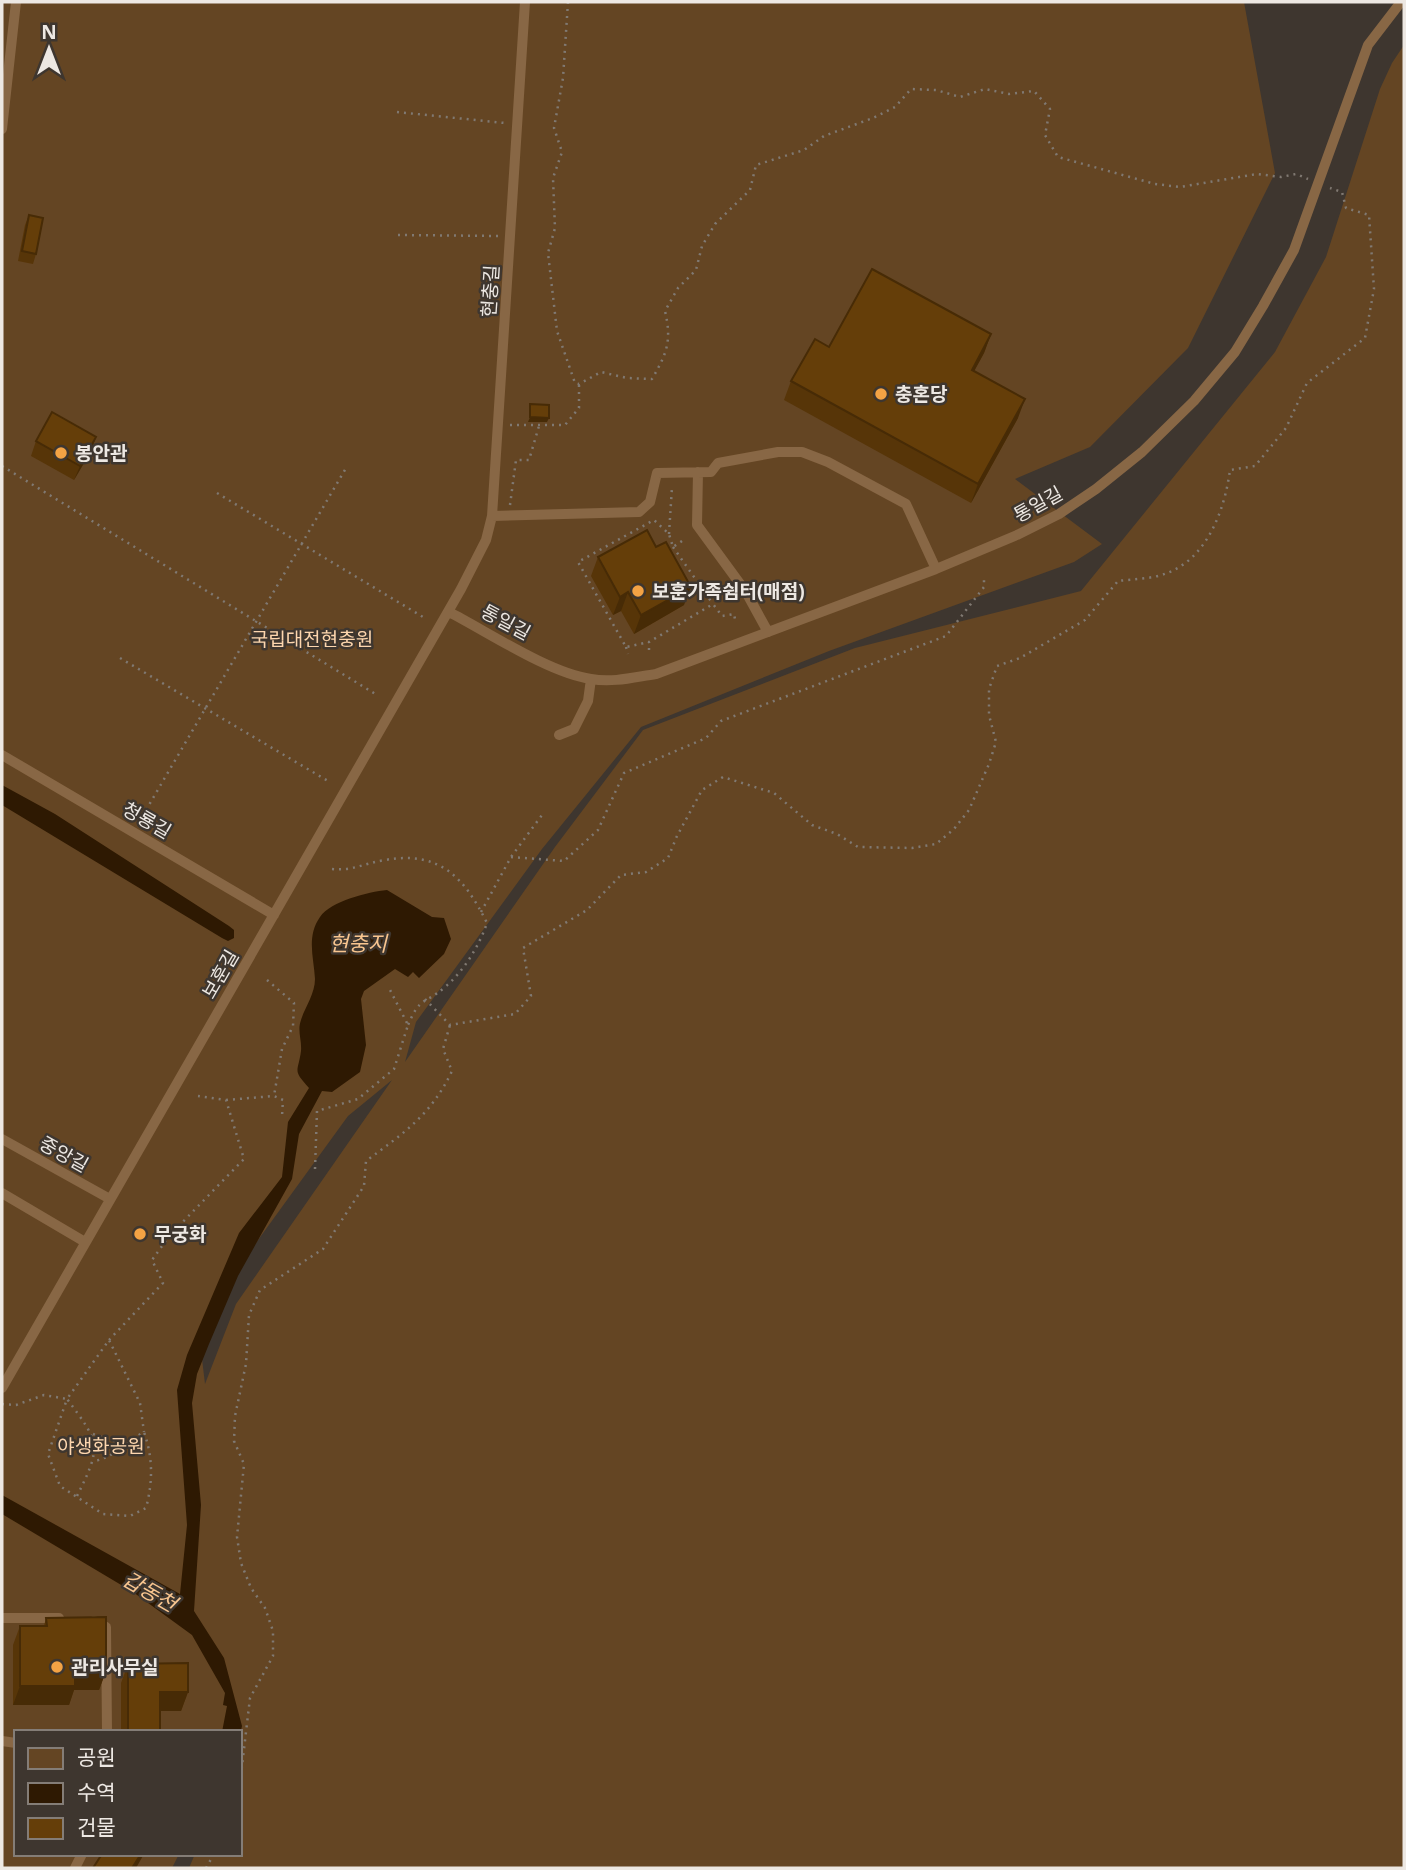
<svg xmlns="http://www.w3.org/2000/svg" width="1406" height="1870" font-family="'Open Sans','Noto Sans KR',sans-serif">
	<rect width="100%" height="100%" fill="#3e362f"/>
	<path fill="#644523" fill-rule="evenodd" d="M2,2H1244L1275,173L1188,348L1090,447L1015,479L1102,544L1074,562L829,651L641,727L542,849L416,1022L405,1062L555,847L643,730L855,648L1081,591L1275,352L1326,257L1380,89L1392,63L1404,45V1868H189L195,1854H240V1732H16V1854H179L172,1868H2ZM392,1080L236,1304L205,1384L199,1334L213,1302L348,1116Z"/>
	<path fill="#2e1902" d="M2,785L55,814L229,926L234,930V938L228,941L222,938L2,805Z
		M387,890L432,917L444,918L451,939L444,954L419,978L413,972L408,977L395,969L364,991L361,999L366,1045L360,1072L332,1092L322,1091L299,1134L292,1179L238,1276L209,1344L197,1374L192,1403L201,1505L194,1611L224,1658L242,1726L240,1735V1732H222L227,1706L223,1705L225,1693L192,1635L133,1592L2,1514V1495L180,1594L187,1525L177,1390L187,1355L239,1233L282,1177L288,1122L309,1088C292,1069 298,1073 301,1051C302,1040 297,1031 301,1020C305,1007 315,994 315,979C314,958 306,937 320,917C331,901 368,892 387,890Z"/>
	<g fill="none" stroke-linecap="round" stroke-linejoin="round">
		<path stroke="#807972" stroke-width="2.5" stroke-dasharray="2 5" stroke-linecap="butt" d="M568,2L563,78L554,128L562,152L553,178L555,228L548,253L557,331L575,383L579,384L601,372L627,378L652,379C667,353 672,341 665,311L678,288L696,270L702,246L715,224L750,190L756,165L804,150L824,136L873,118L895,107L911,89L936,90L960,97L985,89L1009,94L1034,91L1050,109L1045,135L1058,157L1155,184L1180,187L1257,174L1281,177L1296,174L1308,179
			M397,112L505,123
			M398,235L499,236
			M510,425H565L579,408V384
			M2,466L377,695
			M217,493L423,617
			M510,505L516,460H529L539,426
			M669,534L672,487
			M682,541L673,547L669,534L654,520L578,562L626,647L649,642L713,604L722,616L734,614L735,619
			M673,547L713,604
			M626,647L628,654
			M649,650V642
			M120,658L328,781
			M139,822L346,468
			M511,857L564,861L598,830L624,773L706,738L721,721L946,636L984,587V579
			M332,869C353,871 365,863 385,860C441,850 465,879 487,923C479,946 464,971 445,987C423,1006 421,995 408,1025
			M481,912L511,857L542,815
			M267,980L294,1003L293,1026L282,1049L274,1096
			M425,999L450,1025L515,1014L531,996L523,948L587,910L621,875L646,872L668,858L677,836L702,790L723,777L774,793L812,825L837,834L858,847L912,848L936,844L954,829L969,810L989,764L996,742L989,715V689L997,666L1020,658L1085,620L1118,581C1133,579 1153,579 1167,573C1208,558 1225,508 1230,470L1255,466L1286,428L1307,383L1365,338L1374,289L1369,215L1346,208L1342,192L1330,188
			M226,1100L274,1096L283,1100L282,1116
			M315,1169L317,1111L358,1099L394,1069L408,1025L388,986
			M109,1340L163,1283L152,1260L170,1235L244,1159L226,1100L198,1096
			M2,1404L16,1405L44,1395L67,1399L109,1340L140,1403L144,1432
			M93,1434L123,1444
			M77,1496C102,1446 100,1443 67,1399L48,1454L60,1486L103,1514L130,1516L146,1508C153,1481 153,1458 144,1432C125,1443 116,1456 95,1461
			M240,1783L250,1698L273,1656V1631L265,1608L251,1588L241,1563L237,1537L244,1464L234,1441L235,1416L246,1364L249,1315L260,1290L323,1249L364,1186L366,1161C404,1133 431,1115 452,1071L443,1049L450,1025
			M206,1868L214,1854"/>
		<path stroke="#886745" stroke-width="10" d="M2,129L16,2
			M698,472L697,525L746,592L768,632
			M492,516L639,512L650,502L657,473L711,472L718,463L778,452H802L828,462L906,504L936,569
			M449,612C488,632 549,673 591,679C613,683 635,677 656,674L936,569L1017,535L1059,514L1096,489L1142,452L1194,401L1235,352L1263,306L1294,250L1368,45L1401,2
			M559,735L574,729L588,701L591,679
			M2,755L274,915
			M2,1139L110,1199
			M2,1193L85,1242
			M2,1388L461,589L486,540L492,516L525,2
			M2,1618H59
			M94,1621L106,1627L107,1732
			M2,1741L16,1743
			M75,1868L82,1854"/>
	</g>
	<path fill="#573508" d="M29,215L36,254L33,264L18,261L25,225Z
		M991,334L984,353L974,371L1018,418L971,503L784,400L791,381L829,347Z
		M36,441L91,451L74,480L31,456Z
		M598,557L684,605L634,634L621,611L613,615L591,576Z
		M46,1618L106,1671L99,1690H74L69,1705H13V1645L20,1626H44Z
		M128,1664L188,1692L181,1711H160V1732H121V1683Z"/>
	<path fill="#472b06" d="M991,334L984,353L965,388L972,370Z
		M1025,399L1018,418L971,503L978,484Z
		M530,417L549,418L547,422H528Z
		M96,437L91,451L74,480L80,466Z
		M691,587L684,605L634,634L641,615Z
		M628,592L621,611L613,615L620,597Z
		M75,1671H106L99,1690H74L69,1705H13L20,1686Z
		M160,1692H188L181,1711H153Z
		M141,1854H144L136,1868H132Z"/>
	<path fill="#653e09" stroke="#472b06" stroke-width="2" d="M29,215L43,218L36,254L22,251Z
		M872,269L991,334L972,370L1025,399L978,484L791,381L815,339L829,347Z
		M530,404L549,405V418L530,417Z
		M52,412L96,437L80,466L36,441Z
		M647,530L656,547L666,542L691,587L641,615L628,592L620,597L598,557Z
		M106,1617V1671H75V1686H20V1626H47L46,1618Z
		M188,1663V1692H160V1732H128V1664Z
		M102,1854H141L132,1868H93Z"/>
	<g fill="#f4a344" stroke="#3e362f" stroke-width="2.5">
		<circle cx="881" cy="394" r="7"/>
		<circle cx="61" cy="453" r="7"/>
		<circle cx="638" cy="591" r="7"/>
		<circle cx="140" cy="1234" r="7"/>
		<circle cx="57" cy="1667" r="7"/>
	</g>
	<g text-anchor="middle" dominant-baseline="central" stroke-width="5" stroke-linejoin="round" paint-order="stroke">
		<g font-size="19" fill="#ede8e3" stroke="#3e362f">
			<text transform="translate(490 291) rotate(-86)">현충길</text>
			<text transform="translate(1038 504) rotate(-29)">통일길</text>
			<text transform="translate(506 622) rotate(28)">통일길</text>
			<text transform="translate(147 820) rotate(30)">청룡길</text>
			<text transform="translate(220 974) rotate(-60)">보훈길</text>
			<text transform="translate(64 1154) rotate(29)">중앙길</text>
		</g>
		<g font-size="19" font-weight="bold" fill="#ede8e3" stroke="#3e362f" text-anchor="start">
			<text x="895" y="394">충혼당</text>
			<text x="75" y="453">봉안관</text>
			<text x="652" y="591">보훈가족쉼터(매점)</text>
			<text x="154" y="1234">무궁화</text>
			<text x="71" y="1667">관리사무실</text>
		</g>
		<g font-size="19" fill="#fdd6ae" stroke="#3e362f">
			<text x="312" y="639">국립대전현충원</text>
			<text x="101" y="1446">야생화공원</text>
		</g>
		<g font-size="21" font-style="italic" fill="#f8c58f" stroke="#3e362f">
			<text x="358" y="943">현충지</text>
			<text transform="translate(150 1591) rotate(30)">갑동천</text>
		</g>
	</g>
	<rect width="1406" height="1870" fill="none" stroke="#ede8e3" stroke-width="7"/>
	<rect x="14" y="1730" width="228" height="126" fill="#3e362f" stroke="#847d77" stroke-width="2"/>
	<rect x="28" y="1748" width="35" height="21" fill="#644523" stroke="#847d77" stroke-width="2"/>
	<text x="77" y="1765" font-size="21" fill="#ede8e3">공원</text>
	<rect x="28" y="1783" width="35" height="21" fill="#2e1902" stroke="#847d77" stroke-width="2"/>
	<text x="77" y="1800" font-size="21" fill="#ede8e3">수역</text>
	<rect x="28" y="1818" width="35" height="21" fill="#653e09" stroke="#847d77" stroke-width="2"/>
	<text x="77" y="1835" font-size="21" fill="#ede8e3">건물</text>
	<g transform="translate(49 49)" stroke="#3e362f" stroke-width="5" paint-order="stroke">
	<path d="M0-5L12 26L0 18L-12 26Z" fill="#ede8e3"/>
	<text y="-10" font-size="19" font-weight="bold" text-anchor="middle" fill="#ede8e3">N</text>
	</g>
</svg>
